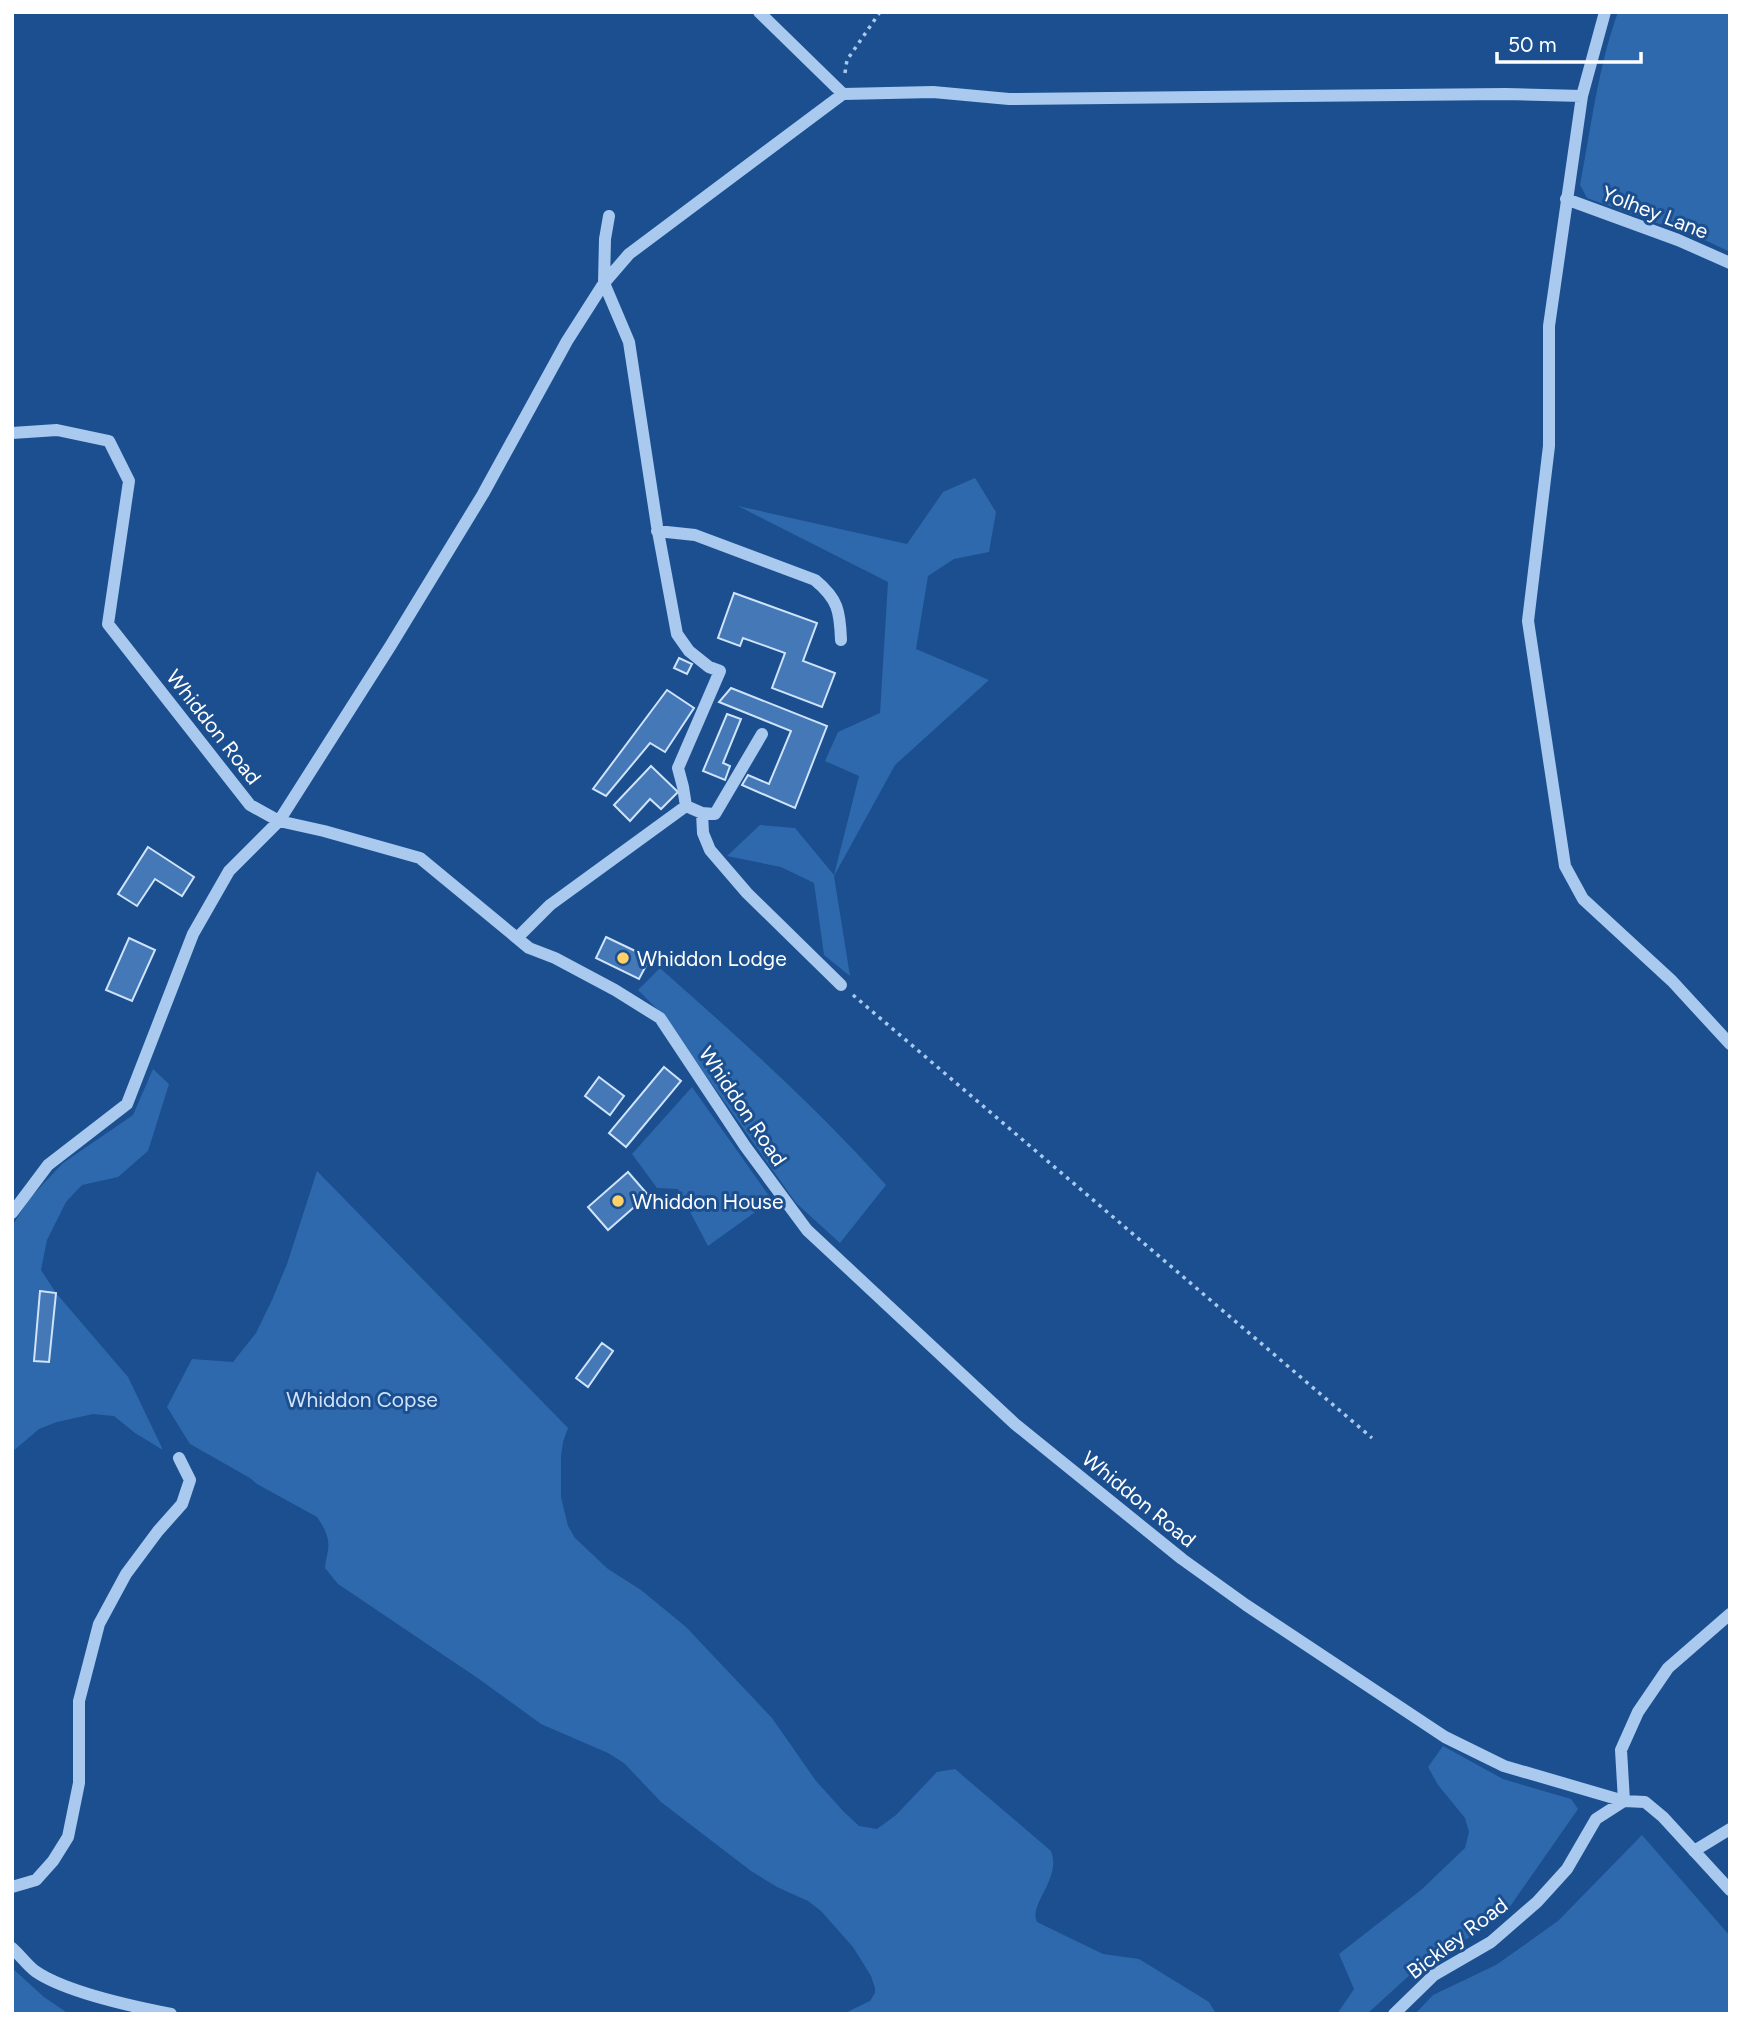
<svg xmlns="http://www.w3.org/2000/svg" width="1742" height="2026" font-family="Figtree,sans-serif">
	<rect width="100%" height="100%" fill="#1b4f8f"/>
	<path fill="#2e69ad" d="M1618,12H1730V252L1707,241L1587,198L1580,185C1591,128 1598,67 1618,12Z
		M975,478L996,512L989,552L954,559L928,576L916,649L989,680L895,765L834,876L850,976L824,955L814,883L781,867L727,856L760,825L795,828L834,875L859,776L825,761L838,732L880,713L888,582L738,506L907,544L943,492Z
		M660,968C738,1037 816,1107 886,1185L840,1243L796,1203L663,1015L638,990Z
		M153,1069L169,1084L148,1151L118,1177L82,1185L66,1202L47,1240L41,1270L56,1293L128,1377L163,1450L135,1433L114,1416L93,1414L57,1422L39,1429L12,1452V1303L14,1293H12V1226L30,1198L63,1163L133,1115Z
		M692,1087L772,1200L708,1246L678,1189L657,1188L632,1154Z
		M317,1171L568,1428L563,1442L561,1456V1497L568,1526L575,1538L608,1569L641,1590L686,1627L772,1718L816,1781L844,1812L859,1826L877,1829L896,1815L937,1772L955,1769L1051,1851C1062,1879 1028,1904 1037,1922L1103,1954L1139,1959L1209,2002L1216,2014H843L870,2001L875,1993V1988L871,1976L853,1947L821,1911L808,1901L777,1887L751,1871L661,1802L624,1763L608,1753L541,1724L479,1679L338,1584L325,1568C325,1562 327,1557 328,1550C330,1538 324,1527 317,1517L257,1484L250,1478L190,1444L167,1407L192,1359L233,1362L256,1333L272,1300L287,1264Z
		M1443,1746L1503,1779L1571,1799L1578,1809L1509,1908L1481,1930L1413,1972L1367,2014H1337L1354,1989L1339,1954L1421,1890L1465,1848L1469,1832L1465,1818L1438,1785L1428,1767Z
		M1642,1835L1730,1936V2014H1415L1433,1995L1496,1965L1558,1921Z
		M12,1968L44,1997L69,2014H12Z"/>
	<path fill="#4478b7" stroke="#cfe3fa" stroke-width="2" d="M734,593L817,623L803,661L835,673L822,707L772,688L785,653L743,638L740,646L718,638Z
		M679,658L692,664L687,674L674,668Z
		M731,688L827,726L795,808L742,785L748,775L769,784L791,731L719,702Z
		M667,690L694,708L665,752L650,743L606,796L593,789Z
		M727,714L741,719L723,763L730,766L725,780L703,771Z
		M651,766L678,792L661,809L650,799L630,821L614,805Z
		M148,847L194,877L182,896L155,879L137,906L118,894Z
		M606,937L650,958L639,979L596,958Z
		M129,938L155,950L132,1001L106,990Z
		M664,1067L681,1081L626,1147L609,1133Z
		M599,1077L624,1096L610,1115L585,1096Z
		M628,1172L648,1195L608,1230L588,1207Z
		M40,1291L56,1293L49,1362L34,1361Z
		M602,1343L613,1351L588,1387L576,1378Z"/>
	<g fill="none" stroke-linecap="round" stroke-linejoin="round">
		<path stroke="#a9c9ee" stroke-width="3.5" stroke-dasharray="3.5 5" stroke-linecap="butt" d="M845,73L847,60L880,12
			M853,995L1372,1438"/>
		<path stroke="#a9c9ee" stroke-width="12" d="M759,12L843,94
			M1605,12L1582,96L1549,326V446L1528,621L1565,866L1583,899L1672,981L1730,1044
			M1566,199L1678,240L1730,263
			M609,216L605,239L604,283L629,342L657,526L677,634L689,651L709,667L720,671L678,768L683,787L686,806
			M12,433L57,430L109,441L129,481L108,624L250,805L279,821L324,831L420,858L529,948L555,958L615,990L660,1018L745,1146L807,1230L1015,1424L1182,1559L1246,1605L1445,1737L1504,1766L1624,1801L1645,1802L1663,1817L1730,1890
			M657,531L695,535L815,580C838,599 840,611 841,640
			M702,813L703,833L710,850L747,893L841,985
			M518,937L550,905L686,806L702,813L715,814L762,734
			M12,1213L48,1165L127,1104L193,934L229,871L279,821L391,645L483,494L567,341L604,283L629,254L843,94L933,92L1009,99L1506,94L1582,96
			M1624,1801L1621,1750L1638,1712L1668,1668L1730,1614
			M1694,1851L1730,1829
			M12,1887L36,1880L53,1861L68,1837L79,1783V1701L99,1624L126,1574L158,1531L182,1504L190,1480L179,1458
			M12,1948C20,1955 27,1965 35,1971C65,1992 135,2007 171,2014
			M1394,2014L1434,1975L1491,1942L1537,1902L1567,1869L1596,1819L1624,1801"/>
	</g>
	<g fill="#ffd166" stroke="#1b4f8f" stroke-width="2.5">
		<circle cx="623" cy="958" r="7"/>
		<circle cx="618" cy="1201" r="7"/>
	</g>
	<g text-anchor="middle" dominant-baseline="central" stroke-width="6" stroke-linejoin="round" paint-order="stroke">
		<g font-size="21" fill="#fff" stroke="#1b4f8f">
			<text transform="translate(1655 212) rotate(21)">Yolhey Lane</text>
			<text transform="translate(214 727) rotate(52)">Whiddon Road</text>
			<text transform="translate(743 1106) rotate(56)">Whiddon Road</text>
			<text transform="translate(1139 1499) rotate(39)">Whiddon Road</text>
			<text transform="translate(1457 1938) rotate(-37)">Bickley Road</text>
		</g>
		<g font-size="21" fill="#fff" stroke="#1b4f8f" text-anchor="start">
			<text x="637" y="958">Whiddon Lodge</text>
			<text x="632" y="1201">Whiddon House</text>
		</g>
		<g font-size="21" fill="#cfe3fa" stroke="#1b4f8f">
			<text x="362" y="1399">Whiddon Copse</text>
		</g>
	</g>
	<rect width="1742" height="2026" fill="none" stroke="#ffffff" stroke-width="28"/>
	<path d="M1497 52v10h144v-10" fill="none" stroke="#ffffff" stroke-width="3.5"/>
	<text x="1508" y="52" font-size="21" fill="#ffffff" stroke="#1b4f8f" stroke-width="5" paint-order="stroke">50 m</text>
</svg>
